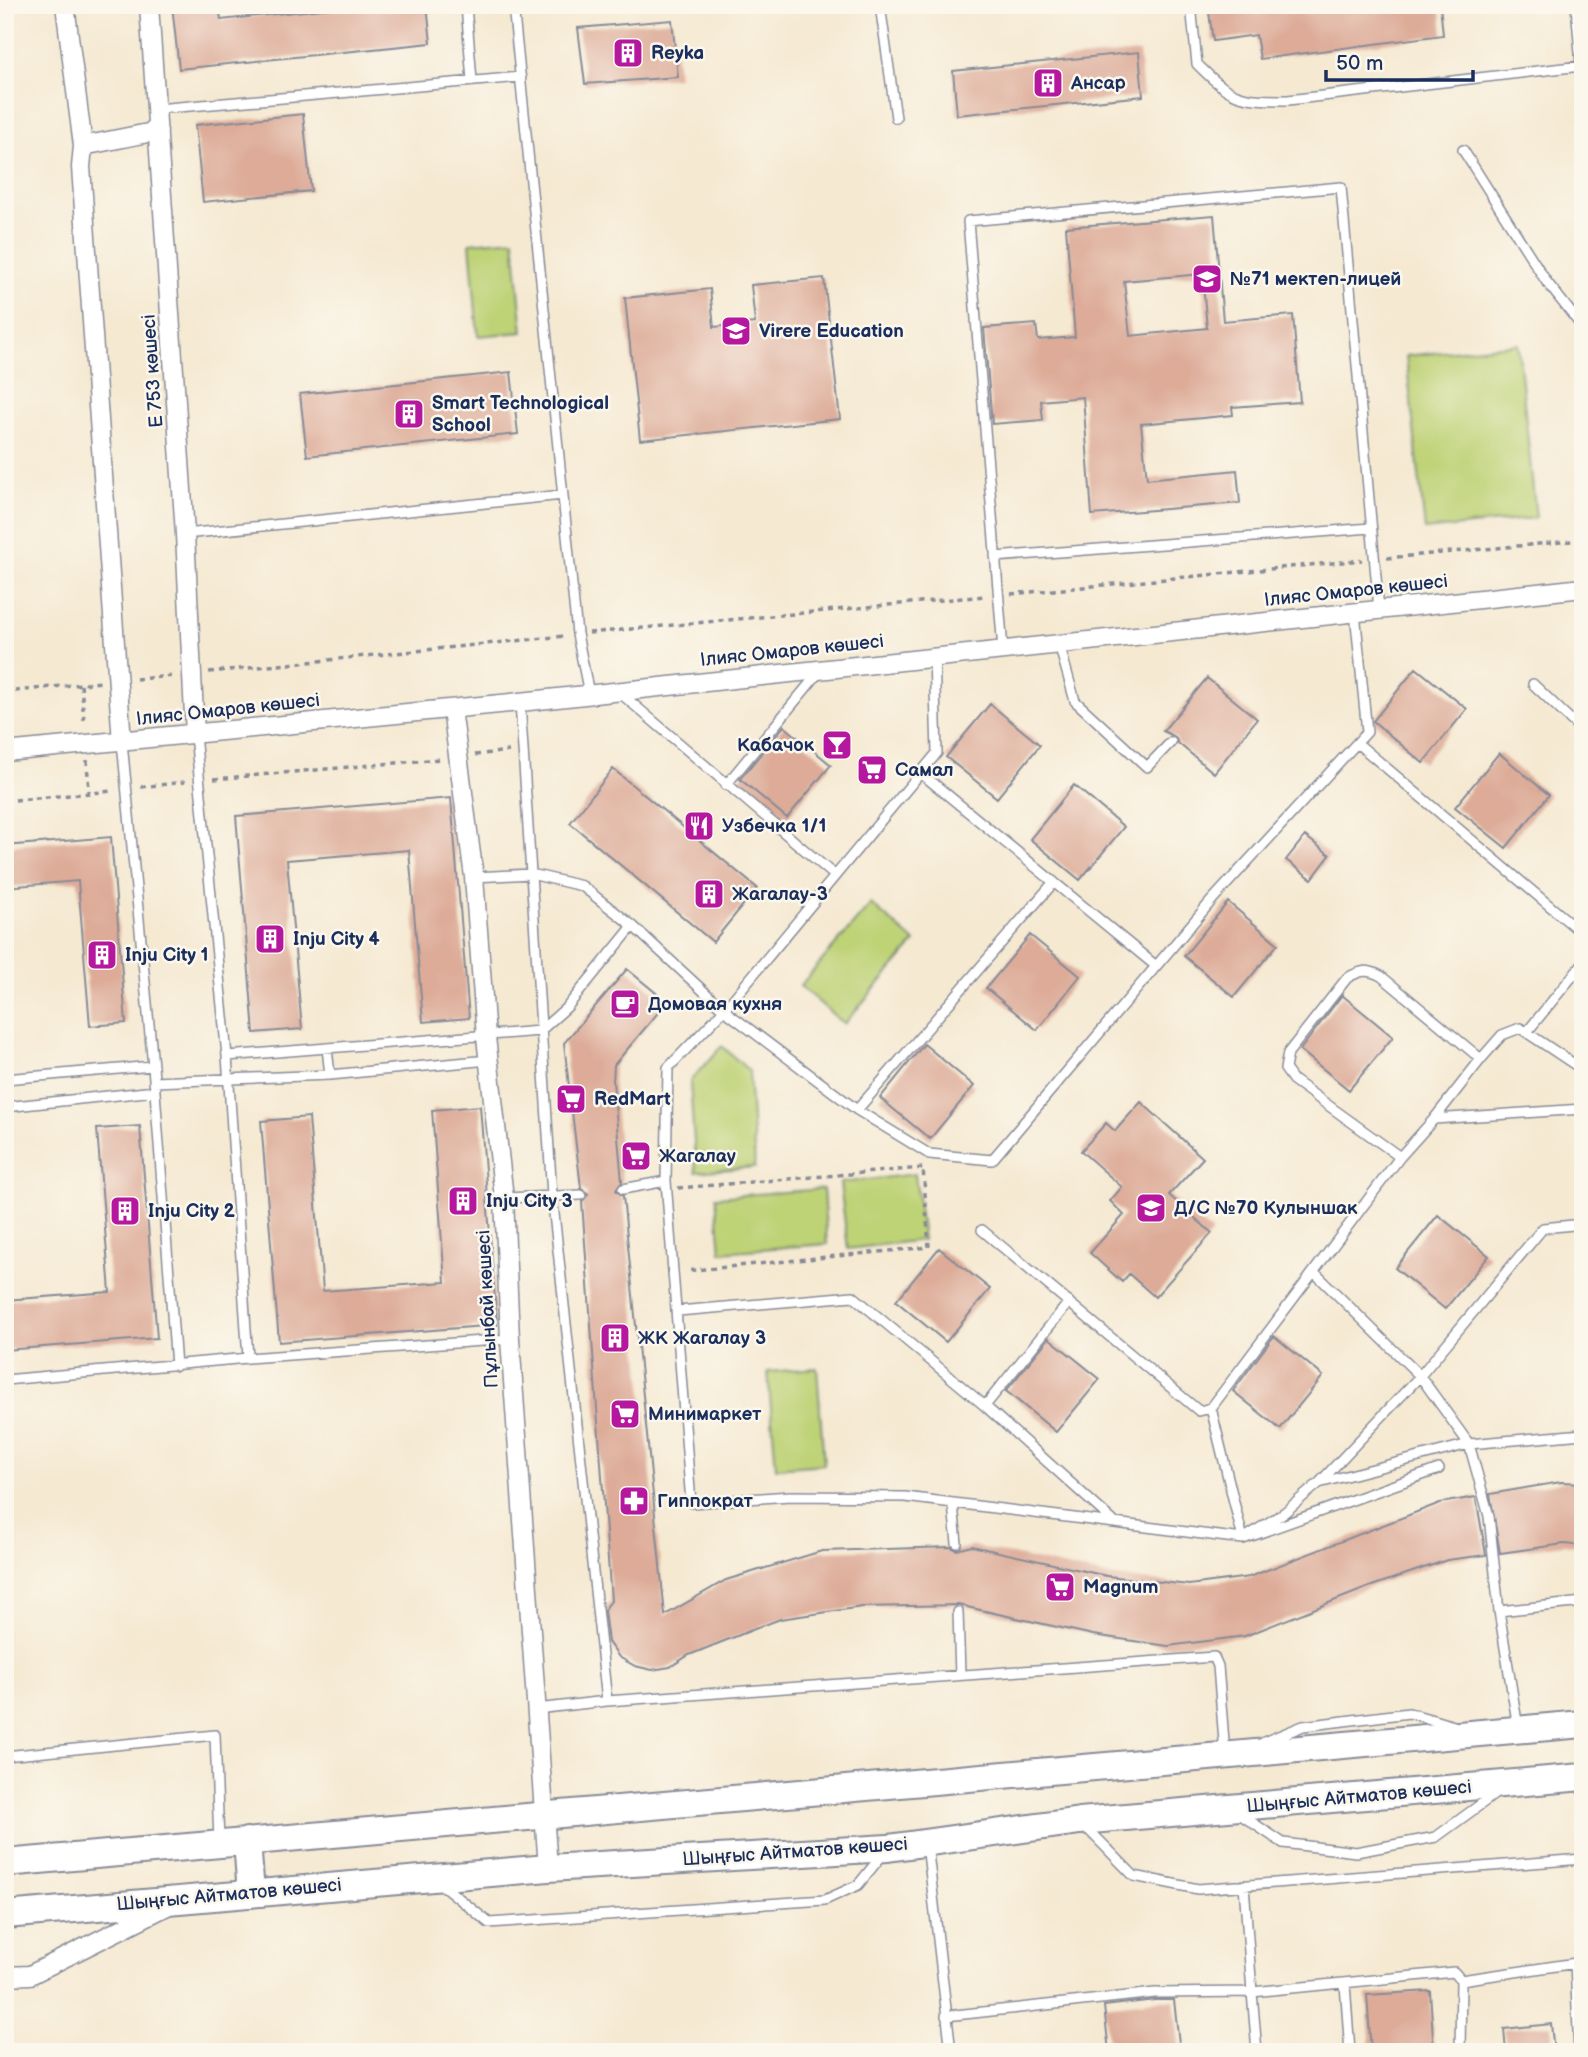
<svg xmlns="http://www.w3.org/2000/svg" width="1588" height="2057" font-family="'Balsamiq Sans',sans-serif">
	<rect width="100%" height="100%" fill="#fbf7ec"/>
	<filter id="ink" filterUnits="userSpaceOnUse"><feTurbulence type="fractalNoise" baseFrequency=".0143" numOctaves="2"/><feDisplacementMap in="SourceGraphic" scale="14" xChannelSelector="R" yChannelSelector="G"/><feConvolveMatrix kernelMatrix="1 2 1 2 8 2 1 2 1" color-interpolation-filters="sRGB"/></filter>
	<filter id="wash" filterUnits="userSpaceOnUse"><feTurbulence type="fractalNoise" baseFrequency=".00686" numOctaves="4" result="noise"/><feDisplacementMap in="SourceGraphic" scale="28" xChannelSelector="R" yChannelSelector="G"/><feGaussianBlur stdDeviation="1.57" result="paint"/><feColorMatrix in="noise" values="0 0 0 0 0 0 0 0 0 0 0 0 0 0 0 0 0 1.4 0 .05"/><feComposite in="paint" operator="in"/></filter>
	<g filter="url(#wash)">
		<rect width="100%" height="100%" fill="#f5e9d2"/>
		<path fill="#bed276" stroke="#6c806a" stroke-width="2" d="M514,239L523,332L478,336L470,243Z
			M1518,344L1536,518L1425,530L1406,356Z
			M871,904L915,942L844,1024L800,986Z
			M722,1046L749,1071L755,1167L696,1172L690,1081Z
			M915,1174L923,1240L848,1249L840,1183Z
			M823,1189L827,1244L721,1252L716,1197Z
			M817,1368L824,1464L776,1468L768,1372Z"/>
		<g id="blocks">
			<path fill="#ddab98" fill-rule="evenodd" d="M172,5H219L221,20L360,5H427L431,43L179,69Z
				M1208,5H1253L1254,13L1311,5H1440L1443,35L1260,59L1256,35L1213,41Z
				M672,20L678,77L585,84L578,28Z
				M1139,52L1143,96L957,115L953,71Z
				M303,114L311,191L203,202L195,125Z
				M1214,215L1223,321L1293,315L1300,402L1232,407L1233,415L1141,424L1147,479L1237,470L1240,503L1092,515L1083,397L1041,401L1043,420L992,424L984,328L1036,324L1038,340L1075,337L1066,227ZM1202,274L1207,328L1130,336L1124,281Z
				M824,278L840,419L640,440L625,298L710,289L714,327L755,323L751,285Z
				M511,372L518,434L307,456L300,394Z
				M1416,668L1467,709L1423,763L1373,721Z
				M1207,678L1257,719L1214,773L1178,743L1175,737L1163,731Z
				M990,704L1040,745L997,798L946,757Z
				M784,726L831,765L787,818L740,779Z
				M1499,753L1549,795L1506,848L1455,807Z
				M613,769L757,888L713,942L570,823Z
				M1074,785L1124,827L1080,880L1030,839Z
				M451,798L469,1018L423,1022L409,850L287,860L302,1029L254,1033L236,816Z
				M1305,836L1330,855L1312,879L1286,860Z
				M111,837L126,1023L90,1026L78,881L5,887V846Z
				M1228,902L1278,944L1234,997L1184,956Z
				M1030,935L1080,976L1037,1030L986,988Z
				M627,969L667,1002L614,1065L613,1081L622,1182L616,1190L623,1196L665,1615L726,1580L822,1551L951,1547L957,1550L972,1546L1107,1576L1189,1585L1249,1577L1440,1503L1476,1497L1486,1555L1447,1560L1369,1587L1245,1636L1168,1646L1093,1635L958,1605L862,1607L780,1619L689,1655L670,1667L652,1670L635,1666L619,1657L608,1642L604,1610L611,1601L582,1202L588,1194L581,1188L564,1043Z
				M1342,995L1393,1037L1349,1090L1300,1050Z
				M924,1044L974,1086L930,1139L880,1098Z
				M1141,1102L1203,1158L1169,1195L1212,1233L1155,1297L1129,1274L1122,1282L1090,1253L1124,1215L1110,1201L1122,1187L1081,1151L1106,1123L1115,1131Z
				M480,1106L497,1325L279,1342L261,1121L309,1117L323,1291L445,1282L432,1110Z
				M140,1126L157,1338L5,1350V1300L110,1292L97,1129Z
				M1438,1215L1489,1256L1445,1309L1395,1268Z
				M939,1248L990,1289L946,1342L896,1301Z
				M1274,1336L1323,1376L1280,1429L1233,1391Z
				M1049,1338L1100,1379L1056,1432L1006,1391Z
				M1561,1482L1583,1483V1546L1564,1544L1500,1553L1490,1494Z
				M1430,1991L1434,2052H1371L1367,1995Z
				M1155,2000H1174L1180,2052H1109L1104,2006Z
				M1551,2024L1554,2052H1506L1504,2029Z"/>
		</g>
	</g>
	<g filter="url(#ink)">
		<use href="#blocks" fill-opacity="0" stroke="#888c98" stroke-width="2"/>
		<g fill="none" stroke-linecap="round" stroke-linejoin="round">
			<g stroke="#888c98" stroke-width="12">
				<path id="service" d="M466,5L472,81
					M513,5L577,634L589,694
					M880,5L896,118
					M1191,5L1197,64C1232,99 1239,100 1288,100L1581,66L1576,5
					M156,109L521,77
					M1463,150L1546,281L1583,328
					M185,534L563,495
					M995,557L1371,528
					M1059,644L1075,701L1147,767L1171,742
					M1003,650L968,221L1341,187L1379,610
					M934,657L937,753L724,1010L668,1068L666,1181L691,1503L790,1496L905,1497L1243,1539L1211,1408
					M1533,684L1576,725L1583,717
					M619,692L834,875
					M520,702L531,874L582,886L633,926L724,1010L857,1110L1054,882
					M195,735L227,1056L248,1358
					M122,742L153,1066L176,1366
					M1357,743L1583,934
					M922,774L1156,966
					M726,785L820,671
					M474,877L531,874L552,1195L607,1701L1214,1657L1218,1666L1225,1754
					M1527,1032L1583,963
					M327,1048L330,1075
					M227,1056L540,1031L567,1007L633,926
					M1481,1059L1502,1035L1520,1028L1583,1070
					M5,1079L153,1066
					M154,1082L330,1075L489,1060
					M5,1107L155,1091
					M857,1110L929,1154L992,1160L1213,899L1367,732L1355,612
					M1400,1157L1293,1080L1285,1069L1288,1053L1347,978C1361,970 1367,969 1381,976L1481,1059L1434,1119
					M623,1189L666,1181
					M504,1198L581,1195
					M982,1230L1199,1411L1211,1408L1400,1157L1434,1119L1583,1109
					M1314,1272L1420,1376L1469,1444L1583,1434
					M678,1311L853,1296L985,1406L1113,1521
					M5,1380L248,1358L510,1339
					M985,1406L1069,1302
					M1439,1469L1243,1539L1285,1512L1319,1483L1469,1444L1489,1516L1499,1611L1518,1728
					M1320,1482L1420,1376L1543,1228L1583,1224
					M953,1505L957,1543
					M1499,1611L1583,1602
					M958,1612L960,1675
					M536,1709L607,1701
					M1264,1742L1303,1726L1409,1713L1454,1726
					M5,1756L215,1735L219,1841
					M1238,1813L1283,1843L1356,1852L1436,1837L1499,1791
					M1084,1825L1134,1876L1198,1889L1583,1859
					M927,1844L951,2052
					M440,1883L489,1923L825,1900L858,1885L883,1854
					M1575,1963L1579,2052
					M1345,1984L1350,2052
					M946,2016L1155,1993L1252,1992L1244,1885
					M1257,2052L1252,1992L1454,1972L1461,1980L1583,1962
					M1460,2052L1461,1980"/>
			</g>
			<g stroke="#888c98" stroke-width="21">
				<path id="minor" d="M65,5L83,146
					M149,5L185,534L195,735
					M452,709L474,877L486,1037L504,1198L510,1339L548,1868
					M122,742L81,167L83,146L158,131
					M5,752L520,702L1583,588
					M5,1976L30,1975L167,1906"/>
			</g>
			<g stroke="#888c98" stroke-width="30">
				<path id="secondary" d="M247,1841L251,1894
					M5,1863L1583,1724
					M5,1915L548,1868L888,1848L1080,1821L1583,1777"/>
			</g>
			<path stroke="#888c98" stroke-width="3.5" stroke-dasharray="5 5" stroke-linecap="butt" d="M1387,558L1583,540
				M1011,594L1362,560
				M589,633L985,596
				M209,672L564,636
				M136,679L174,676
				M81,685L84,720
				M5,692L101,682
				M475,755L509,751
				M87,760L89,793
				M214,779L440,759
				M141,787L185,782
				M5,801L112,791
				M678,1188L923,1168L929,1247L686,1271"/>
			<use href="#service" stroke="#fff" stroke-width="9"/>
			<use href="#minor" stroke="#fff" stroke-width="18"/>
			<use href="#secondary" stroke="#fff" stroke-width="26"/>
		</g>
	</g>
	<defs>
		<g id="building-square" transform="scale(1.575)"><rect x="-9" y="-9" width="18" height="18" rx="4" fill="#b5179e" stroke="#fbf7ec"/><path d="M-4-6H4V6H1V3H-1V6H-4ZM-2.5-4.3h1.7v1.8h-1.7ZM.8-4.3h1.7v1.8H.8ZM-2.5-1h1.7V.8h-1.7ZM.8-1h1.7V.8H.8Z" fill="#fff"/></g>
		<g id="school-square" transform="scale(1.575)"><rect x="-9" y="-9" width="18" height="18" rx="4" fill="#b5179e" stroke="#fbf7ec"/><path d="M0-5L7-2L0 1L-7-2ZM-4 1L0 2.5L4 1V4Q0 6-4 4Z" fill="#fff"/></g>
		<g id="bar-square" transform="scale(1.575)"><rect x="-9" y="-9" width="18" height="18" rx="4" fill="#b5179e" stroke="#fbf7ec"/><path d="M-6-5H6L.8 .8V4.5H3.5V6h-7V4.5H-.8V.8Z" fill="#fff"/></g>
		<g id="supermarket-square" transform="scale(1.575)"><rect x="-9" y="-9" width="18" height="18" rx="4" fill="#b5179e" stroke="#fbf7ec"/><path d="M-6-5.5h2.5l.6 2H6L4.5 2H-2.5L-4.4-4H-6ZM-1.5 3.2a1.3 1.3 0 1 0 .1 0ZM3 3.2a1.3 1.3 0 1 0 .1 0Z" fill="#fff"/></g>
		<g id="restaurant-square" transform="scale(1.575)"><rect x="-9" y="-9" width="18" height="18" rx="4" fill="#b5179e" stroke="#fbf7ec"/><path d="M-5-6h1v4h1v-4h1v4h1v-4h1v5L-1.5 .5V6h-2V.5L-5-1ZM5-6V6H3V1.5H1.5Q1.5-4 5-6Z" fill="#fff"/></g>
		<g id="cafe-square" transform="scale(1.575)"><rect x="-9" y="-9" width="18" height="18" rx="4" fill="#b5179e" stroke="#fbf7ec"/><path d="M-5.5-4.5H6V0H3Q3 3.5 0 3.5H-2.5Q-5.5 3.5-5.5 0ZM3-3.2v2h1.7v-2ZM-6 4.5H4V6H-6Z" fill="#fff"/></g>
		<g id="pharmacy-square" transform="scale(1.575)"><rect x="-9" y="-9" width="18" height="18" rx="4" fill="#b5179e" stroke="#fbf7ec"/><path d="M-2-6h4v4h4v4h-4v4h-4v-4h-4v-4h4Z" fill="#fff"/></g>
	</defs>
	<g fill-rule="evenodd">
		<use href="#building-square" x="628" y="53"/>
		<use href="#building-square" x="1048" y="83"/>
		<use href="#school-square" x="1207" y="279"/>
		<use href="#school-square" x="736" y="331"/>
		<use href="#building-square" x="409" y="414"/>
		<use href="#bar-square" x="837" y="745"/>
		<use href="#supermarket-square" x="872" y="770"/>
		<use href="#restaurant-square" x="699" y="826"/>
		<use href="#building-square" x="709" y="894"/>
		<use href="#building-square" x="270" y="939"/>
		<use href="#building-square" x="102" y="955"/>
		<use href="#cafe-square" x="625" y="1004"/>
		<use href="#supermarket-square" x="571" y="1099"/>
		<use href="#supermarket-square" x="636" y="1156"/>
		<use href="#building-square" x="463" y="1201"/>
		<use href="#school-square" x="1151" y="1208"/>
		<use href="#building-square" x="125" y="1211"/>
		<use href="#building-square" x="615" y="1338"/>
		<use href="#supermarket-square" x="625" y="1414"/>
		<use href="#pharmacy-square" x="634" y="1501"/>
		<use href="#supermarket-square" x="1060" y="1587"/>
	</g>
	<g text-anchor="middle" dominant-baseline="central" stroke-width="5" stroke-linejoin="round" paint-order="stroke">
		<g font-size="19" font-weight="bold" fill="#1b2f5e" stroke="#fbf7ec" text-anchor="start">
			<text x="651" y="53">Reyka</text>
			<text x="1071" y="83">Ансар</text>
			<text x="1230" y="279">№71 мектеп-лицей</text>
			<text x="759" y="331">Virere Education</text>
			<text x="432" y="403">Smart Technological<tspan x="432" dy="22">School</tspan></text>
			<text x="814" y="745" text-anchor="end">Кабачок</text>
			<text x="895" y="770">Самал</text>
			<text x="722" y="826">Узбечка 1/1</text>
			<text x="732" y="894">Жагалау-3</text>
			<text x="293" y="939">Inju City 4</text>
			<text x="125" y="955">Inju City 1</text>
			<text x="648" y="1004">Домовая кухня</text>
			<text x="594" y="1099">RedMart</text>
			<text x="659" y="1156">Жагалау</text>
			<text x="486" y="1201">Inju City 3</text>
			<text x="1174" y="1208">Д/С №70 Кулыншак</text>
			<text x="148" y="1211">Inju City 2</text>
			<text x="638" y="1338">ЖК Жагалау 3</text>
			<text x="648" y="1414">Минимаркет</text>
			<text x="657" y="1501">Гиппократ</text>
			<text x="1083" y="1587">Magnum</text>
		</g>
		<g font-size="19" fill="#1b2f5e" stroke="#fbf7ec">
			<text transform="translate(153 371) rotate(-94)">Е 753 көшесі</text>
			<text transform="translate(1356 591) rotate(-6)">Ілияс Омаров көшесі</text>
			<text transform="translate(792 651) rotate(-6)">Ілияс Омаров көшесі</text>
			<text transform="translate(228 710) rotate(-6)">Ілияс Омаров көшесі</text>
			<text transform="translate(488 1309) rotate(-93)">Пұлынбай көшесі</text>
			<text transform="translate(1359 1797) rotate(-5)">Шыңғыс Айтматов көшесі</text>
			<text transform="translate(795 1852) rotate(-4)">Шыңғыс Айтматов көшесі</text>
			<text transform="translate(229 1895) rotate(-5)">Шыңғыс Айтматов көшесі</text>
		</g>
	</g>
	<rect width="1588" height="2057" fill="none" stroke="#fbf7ec" stroke-width="28"/>
	<path d="M1326 70v10h147v-10" fill="none" stroke="#1b2f5e" stroke-width="3.5"/>
	<text x="1336" y="70" font-size="21" fill="#1b2f5e" stroke="#fbf7ec" stroke-width="5" paint-order="stroke">50 m</text>
</svg>
